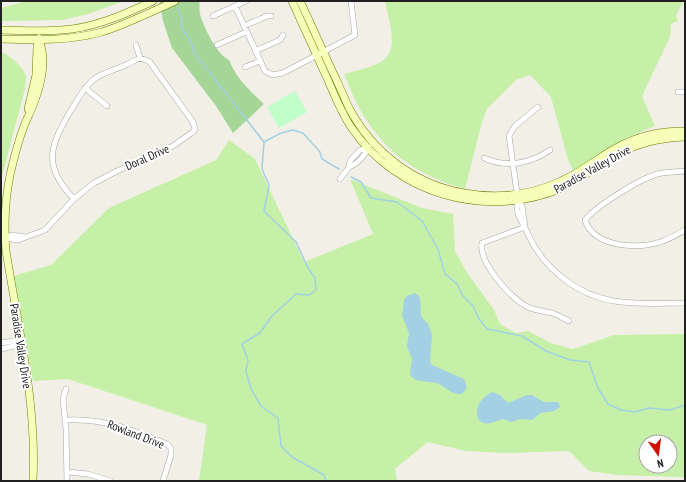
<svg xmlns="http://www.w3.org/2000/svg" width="686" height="482" font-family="'PT Sans Narrow',sans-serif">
	<rect width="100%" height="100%" fill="#f2efe6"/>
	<path fill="#c6f0a8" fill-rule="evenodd" d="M27,1H124L88,14L62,20L1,21V8Z
		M385,1H683L676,16L678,21L671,24L670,37L642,96L655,126L633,135L573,170L568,160L551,97L530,75L516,80L487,109L482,122L465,189C400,170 368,137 344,74C355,71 368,68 379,63C402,53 388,19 385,1Z
		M1,52C9,55 24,67 26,76C26,80 25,85 25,89L1,180Z
		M229,140L255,159L304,262L373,234L350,179L422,208L453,214L455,251L466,271L494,310L500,324L516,333L528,331L551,343L573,349L614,335L685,334V477L617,475L589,471L569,451L505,453L466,451L428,442L395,469L397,481H199L207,425L68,379L33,381L14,276L51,265L109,208L216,160ZM646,442H670V466H646Z"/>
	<path fill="#a5d597" d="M159,1H199C200,5 199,10 200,14C203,26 217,55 229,60C236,78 250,91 264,104L233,133L216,106L172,48L163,21Z"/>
	<path fill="#c0ffca" d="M295,91L307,112L279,128L267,107Z"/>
	<path fill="#a3d0e3" d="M415,293L420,297L421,316L428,324L432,335L430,362L432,365L464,379L467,388L462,394C453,395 446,388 439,384C430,380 414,384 410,374L412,359L407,346L409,333L402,316L404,300L407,296Z
		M492,392L500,395L508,403L527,395H532L544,402H558L560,407L554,411L541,413L532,420L521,419L511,422L503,419C494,421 486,428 478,419C474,407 482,397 492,392Z"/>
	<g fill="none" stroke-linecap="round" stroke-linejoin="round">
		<path stroke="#a3d0e3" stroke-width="1.5" d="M177,8L182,19L181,27L191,42L195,54L264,142L262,169L269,185L264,211L296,242L308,268L315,278L316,290L309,295L296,294L272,316L260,333L242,344L248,360L246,371L251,389L261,406L278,418L281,446L292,457L324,475L326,481
			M264,142L281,133L293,130L303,133L320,152L322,159L339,169
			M351,177L361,182L371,198L397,202L422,221L438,249L445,274L457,284L463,296L473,306L479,319L487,329L522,336L546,351L570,360L589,362L598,388L608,404L621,410L635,412L649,408L670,410L685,405"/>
		<g stroke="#a7a7a7" stroke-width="6">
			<path id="street" d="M235,6L265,71L273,75L283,73L355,35L351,1
				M213,16L246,1
				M244,26L267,16H271
				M136,45L140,58
				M217,45L246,32
				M255,51L280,40L283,35
				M245,67L260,61
				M85,88L107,106
				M678,92H685
				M538,107L515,126L509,136L518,200C514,214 523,222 528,234C543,268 577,295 614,301C637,305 662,303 685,303
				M484,158C506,168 530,164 550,150
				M349,167C359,163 364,156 369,147
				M685,171C676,172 666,172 657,174C640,179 596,206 585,220C594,248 640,250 663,241C671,238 678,234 685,230
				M340,179L349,167L350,161L360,150L368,148
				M74,199C43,167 49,147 70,112C77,101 83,88 93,80C103,72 115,70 126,65C131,63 135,60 140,58
				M518,200L522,206L525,227
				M525,227L482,243C478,262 511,299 528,307C536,311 544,311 552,313C558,315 563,318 569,321
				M5,238L18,240L45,230L74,199L94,183L117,171L173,146L193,132L195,129L193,122L149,61L140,58
				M5,238L12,235L25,237
				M1,343L13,341L21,342
				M1,349L14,346L21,342
				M66,389L63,399L66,429L67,481
				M66,420C103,418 133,430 167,444L171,448V455L163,481
				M67,472L88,474L110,481"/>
		</g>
		<g stroke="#687f00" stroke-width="8">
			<path id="secondary" d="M292,1C304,27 315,52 327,78C334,94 341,112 351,127C397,195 486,220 562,188C582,179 599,165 619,154C639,142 661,138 685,137
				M300,1C313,28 324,54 337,81C341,90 345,99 349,108C373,153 414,184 464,193C497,199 531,195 561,181C584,171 603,153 626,143C645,134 665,131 685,131
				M1,30C24,31 48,32 72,29C101,25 127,13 153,1
				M1,39C35,40 69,41 102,32C127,24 151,12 175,1
				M28,109L36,75L37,47L39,38
				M33,481C37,403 18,327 6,251C4,225 5,200 10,175C14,158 20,134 27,119C38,96 49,65 39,40"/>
		</g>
		<use href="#street" stroke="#fff" stroke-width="5"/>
		<use href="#secondary" stroke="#f6ffb7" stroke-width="7"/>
	</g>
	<g text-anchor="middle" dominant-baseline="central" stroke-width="4" stroke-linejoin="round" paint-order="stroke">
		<g font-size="12" fill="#202020" stroke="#fff">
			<text transform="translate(147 157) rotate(-24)">Doral Drive</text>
			<text transform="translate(592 169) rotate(-29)">Paradise Valley Drive</text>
			<text transform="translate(21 346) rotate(81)">Paradise Valley Drive</text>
			<text transform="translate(136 434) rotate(21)">Rowland Drive</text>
		</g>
	</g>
	<rect width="686" height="482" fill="none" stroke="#202020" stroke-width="4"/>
	<g transform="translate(658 454) rotate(166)"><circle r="19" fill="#ffffff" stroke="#a6a6a6"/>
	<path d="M0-3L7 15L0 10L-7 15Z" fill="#d10f00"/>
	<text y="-6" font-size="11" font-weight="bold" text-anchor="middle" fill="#202020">N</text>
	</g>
</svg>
